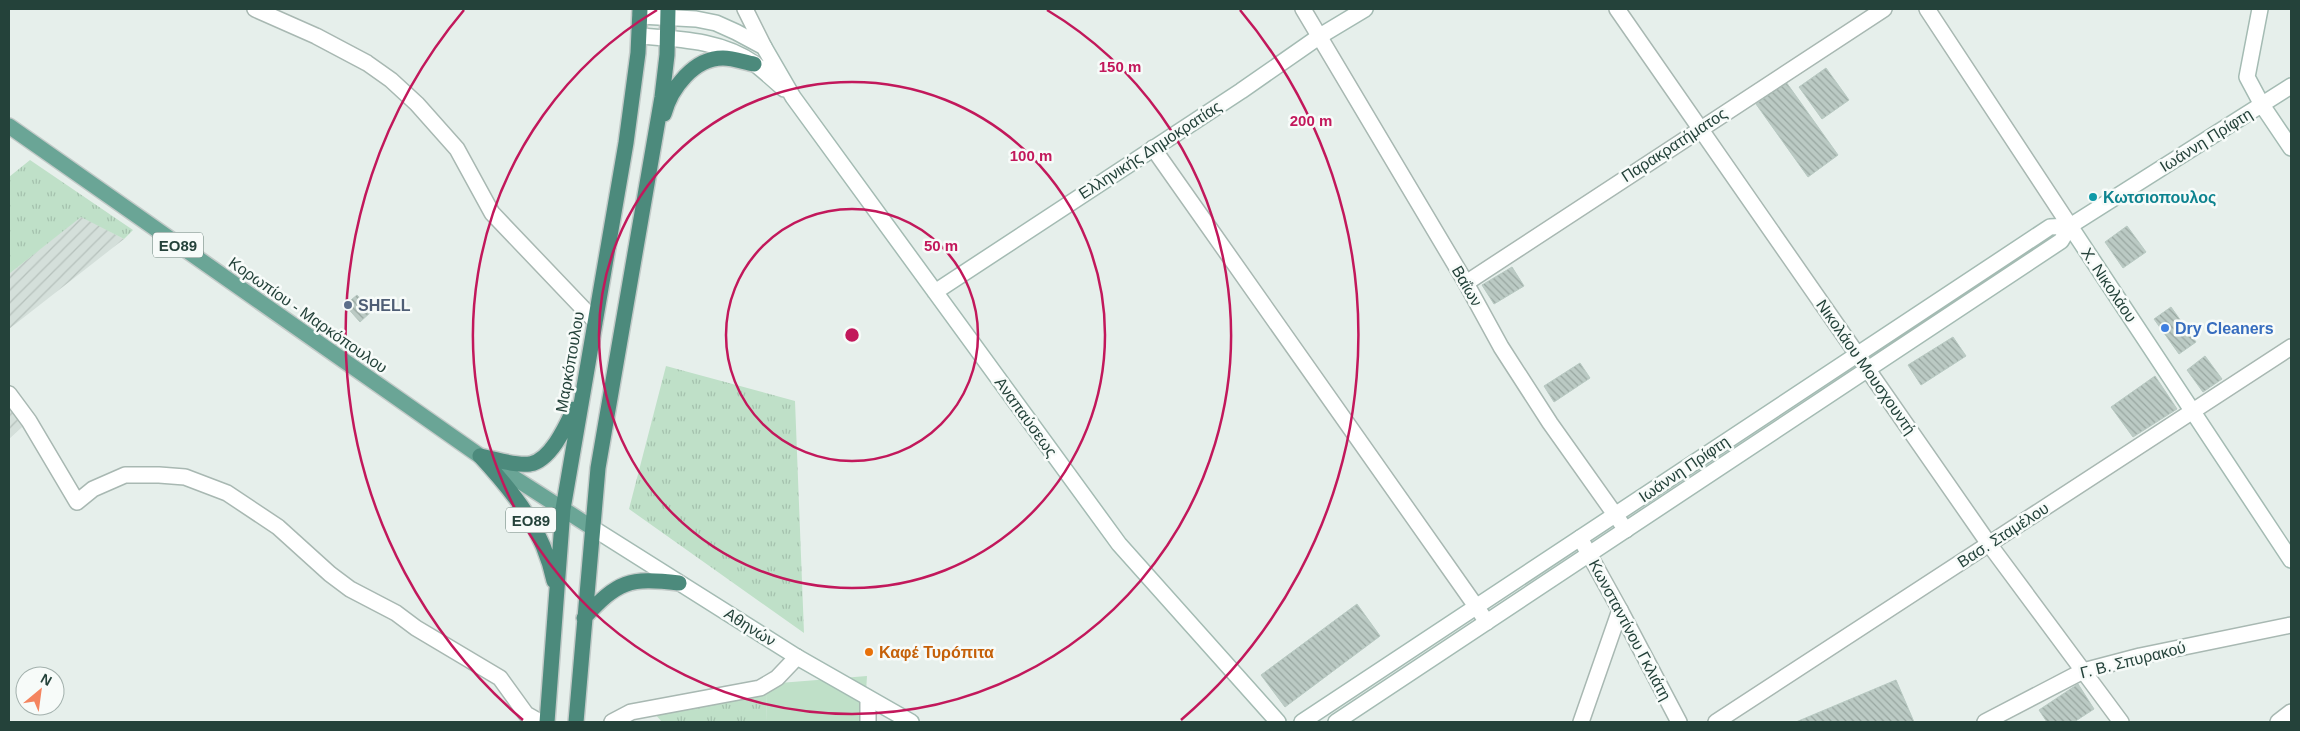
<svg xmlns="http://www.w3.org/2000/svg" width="2300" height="731" font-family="Arial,sans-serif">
	<defs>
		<pattern id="industrial-furrows" width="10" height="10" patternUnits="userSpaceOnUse" patternTransform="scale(1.25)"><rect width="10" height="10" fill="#d4dfda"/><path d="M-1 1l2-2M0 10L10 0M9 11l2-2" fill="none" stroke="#b6c1bc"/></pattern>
		<pattern id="grass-tufts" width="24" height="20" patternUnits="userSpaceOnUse" patternTransform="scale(1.25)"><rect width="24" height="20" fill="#bfe0c8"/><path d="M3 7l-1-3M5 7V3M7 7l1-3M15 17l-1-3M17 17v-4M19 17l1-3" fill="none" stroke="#a4c1ad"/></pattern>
		<pattern id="building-back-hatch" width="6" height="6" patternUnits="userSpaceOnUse" patternTransform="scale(1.25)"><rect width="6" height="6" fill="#bbcac4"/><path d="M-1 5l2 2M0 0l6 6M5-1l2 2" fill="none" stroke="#98a6a0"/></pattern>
	</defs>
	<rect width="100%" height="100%" fill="#e6efeb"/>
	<path fill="url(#industrial-furrows)" d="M81,216L124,239L9,329V274Z
		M9,404L24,425L9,439Z"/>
	<path fill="url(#grass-tufts)" d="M30,160L133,230L124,239L81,217L9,274V177Z
		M666,366L795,401L804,633L629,509Z
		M767,692L766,722H662L655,714Z"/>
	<path fill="#bfe0c8" d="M867,676L864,722H766L767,684Z"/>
	<path fill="url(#building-back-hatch)" stroke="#b8c9c2" d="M1826,68L1849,100L1822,119L1799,87Z
		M1786,82L1838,155L1808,177L1756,104Z
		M2127,226L2146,252L2123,268L2105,242Z
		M1512,267L1524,286L1494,304L1482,285Z
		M357,295L372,311L360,322L345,305Z
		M2171,307L2196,342L2179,354L2154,319Z
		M1953,337L1966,356L1921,385L1908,365Z
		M2205,356L2222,379L2203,392L2187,370Z
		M1580,363L1590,378L1554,402L1544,386Z
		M2155,376L2177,409L2133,437L2111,407Z
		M1357,604L1380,636L1285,707L1261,675Z
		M1896,680L1914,722H1796Z
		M2078,684L2094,709L2074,722H2047L2039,710Z"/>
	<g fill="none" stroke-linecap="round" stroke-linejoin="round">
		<g stroke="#a8b8b2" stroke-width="18">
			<path id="minor" d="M255,9L316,36L367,63L391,80L417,104L457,149L492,213L595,321
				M745,9L764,47
				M1927,9L2070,226
				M1153,148L1487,622
				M1466,283L1884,9
				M9,394L29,421L77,502L93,489L125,475H159L185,477L227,493L278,527L330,574L350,589L396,613L416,628L500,678L526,714L540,722
				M1620,610L1679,722
				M612,722L631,712L760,688L777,678L797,657
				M1716,722L2291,347
				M1985,722L2083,671L2140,656L2291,625
				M2278,722L2291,712"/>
		</g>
		<g stroke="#a8b8b2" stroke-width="18">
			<path id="tertiary" d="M1303,9L1466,283L1501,347L1550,423L1626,530
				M1617,9L1989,544L2121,722
				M1580,538L1620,610L1581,722
				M868,722V698"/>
		</g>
		<g stroke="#a4bbb3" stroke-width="18">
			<path id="secondary" d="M2260,9L2247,77L2262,105L2291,148
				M640,16L696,19L716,23L736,32L764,47L793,97L1119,544L1278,722
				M640,36C679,39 721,40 755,64C765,72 775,81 784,89
				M2070,226L2291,560
				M935,292L1241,91L1320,36L1365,9
				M591,527L797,657L911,722
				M1302,722L2050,227L2070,226
				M1336,722L2061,241L2070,226L2291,86"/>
		</g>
		<g stroke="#c2cac8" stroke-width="18">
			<path id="primary" d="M9,126L480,456L591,527"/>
		</g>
		<g stroke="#c2cac8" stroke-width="18">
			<path id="trunk" d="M664,114C671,88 694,58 723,58C733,58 744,62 754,64
				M480,456C515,494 543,529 554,581
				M480,456C496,459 514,466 530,464C551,460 566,426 574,409
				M584,618C618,581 629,577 679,583
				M547,722L563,509L626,143L638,53L640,9
				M576,722L598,468L662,97L667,55L668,9"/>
		</g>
		<use href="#minor" stroke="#fff" stroke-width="15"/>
		<use href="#tertiary" stroke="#fff" stroke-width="15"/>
		<use href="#secondary" stroke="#fff" stroke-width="15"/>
		<use href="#primary" stroke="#6aa596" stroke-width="15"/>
		<use href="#trunk" stroke="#4c8a7c" stroke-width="15"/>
	</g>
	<g fill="none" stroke="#c2185b" stroke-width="2.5">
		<circle cx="852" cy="335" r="126"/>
		<circle cx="852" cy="335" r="253"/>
		<path d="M1047 10A379 379 0 1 1 657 10"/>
		<path d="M523 720A506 506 0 0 1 464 10M1240 10A506 506 0 0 1 1181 720"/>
	</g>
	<circle fill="#0f9aa8" stroke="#f7fbf9" stroke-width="2" cx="2093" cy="197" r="5"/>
	<circle fill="#5c6f8a" stroke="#f7fbf9" stroke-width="2" cx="348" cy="305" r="5"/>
	<circle fill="#3f7fe0" stroke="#f7fbf9" stroke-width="2" cx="2165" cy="328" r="5"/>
	<circle fill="#e8710a" stroke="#f7fbf9" stroke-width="2" cx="869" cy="652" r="5"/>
	<g text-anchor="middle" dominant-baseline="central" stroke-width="5" stroke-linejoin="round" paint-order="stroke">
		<g fill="#f7fbf9" stroke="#637a73" stroke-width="1">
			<rect x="153" y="232.5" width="50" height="25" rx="4"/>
			<rect x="506" y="507.5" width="50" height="25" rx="4"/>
		</g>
		<g font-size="15" font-weight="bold" fill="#24423a">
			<text x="178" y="245">ΕΟ89</text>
			<text x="531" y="520">ΕΟ89</text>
		</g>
		<g font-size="16" fill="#24423a" stroke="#f7fbf9">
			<text transform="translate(2206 140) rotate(-32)">Ιωάννη Πρίφτη</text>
			<text transform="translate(1674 145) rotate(-33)">Παρακρατήματος</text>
			<text transform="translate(1150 150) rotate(-33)">Ελληνικής Δημοκρατίας</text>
			<text transform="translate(2109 285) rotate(56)">Χ. Νικολάου</text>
			<text transform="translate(1467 286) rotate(60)">Βαΐων</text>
			<text transform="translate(308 315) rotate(35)">Κορωπίου - Μαρκόπουλου</text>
			<text transform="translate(570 362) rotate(-80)">Μαρκόπουλου</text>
			<text transform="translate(1866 367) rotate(55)">Νικολάου Μουσχουντή</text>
			<text transform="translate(1026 417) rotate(54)">Αναπαύσεως</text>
			<text transform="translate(1684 469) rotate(-34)">Ιωάννη Πρίφτη</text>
			<text transform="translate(2003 535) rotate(-33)">Βασ. Σταμέλου</text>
			<text transform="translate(750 627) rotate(32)">Αθηνών</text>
			<text transform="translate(1630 630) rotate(62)">Κωνσταντίνου Γκλιάτη</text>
			<text transform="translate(2133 660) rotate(-14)">Γ. Β. Σπυρακού</text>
		</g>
		<g font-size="16" font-weight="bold" fill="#0d838f" stroke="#f7fbf9" text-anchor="start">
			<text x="2103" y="197">Κωτσιοπουλος</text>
		</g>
		<g font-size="16" font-weight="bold" fill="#4e5e75" stroke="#f7fbf9" text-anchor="start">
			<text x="358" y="305">SHELL</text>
		</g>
		<g font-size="16" font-weight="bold" fill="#366cbe" stroke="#f7fbf9" text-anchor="start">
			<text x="2175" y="328">Dry Cleaners</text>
		</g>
		<g font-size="16" font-weight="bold" fill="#c56008" stroke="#f7fbf9" text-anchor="start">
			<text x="879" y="652">Καφέ Τυρóπιτα</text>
		</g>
	</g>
	<circle cx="852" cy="335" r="8" fill="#c2185b" stroke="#f7fbf9" stroke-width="2.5"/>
	<g font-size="15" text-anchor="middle" font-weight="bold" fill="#c2185b" stroke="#f7fbf9" stroke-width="5" stroke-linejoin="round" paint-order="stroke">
		<text x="1120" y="72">150 m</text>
		<text x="1311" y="126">200 m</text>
		<text x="1031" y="161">100 m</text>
		<text x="941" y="251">50 m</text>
	</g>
	<rect width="2300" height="731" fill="none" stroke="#24423a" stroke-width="20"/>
	<g transform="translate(40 691) rotate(29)"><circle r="24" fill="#f7fbf9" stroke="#a3b1ad"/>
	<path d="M0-4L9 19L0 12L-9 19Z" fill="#f4845f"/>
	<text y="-8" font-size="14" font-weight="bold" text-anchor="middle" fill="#24423a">N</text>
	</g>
</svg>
